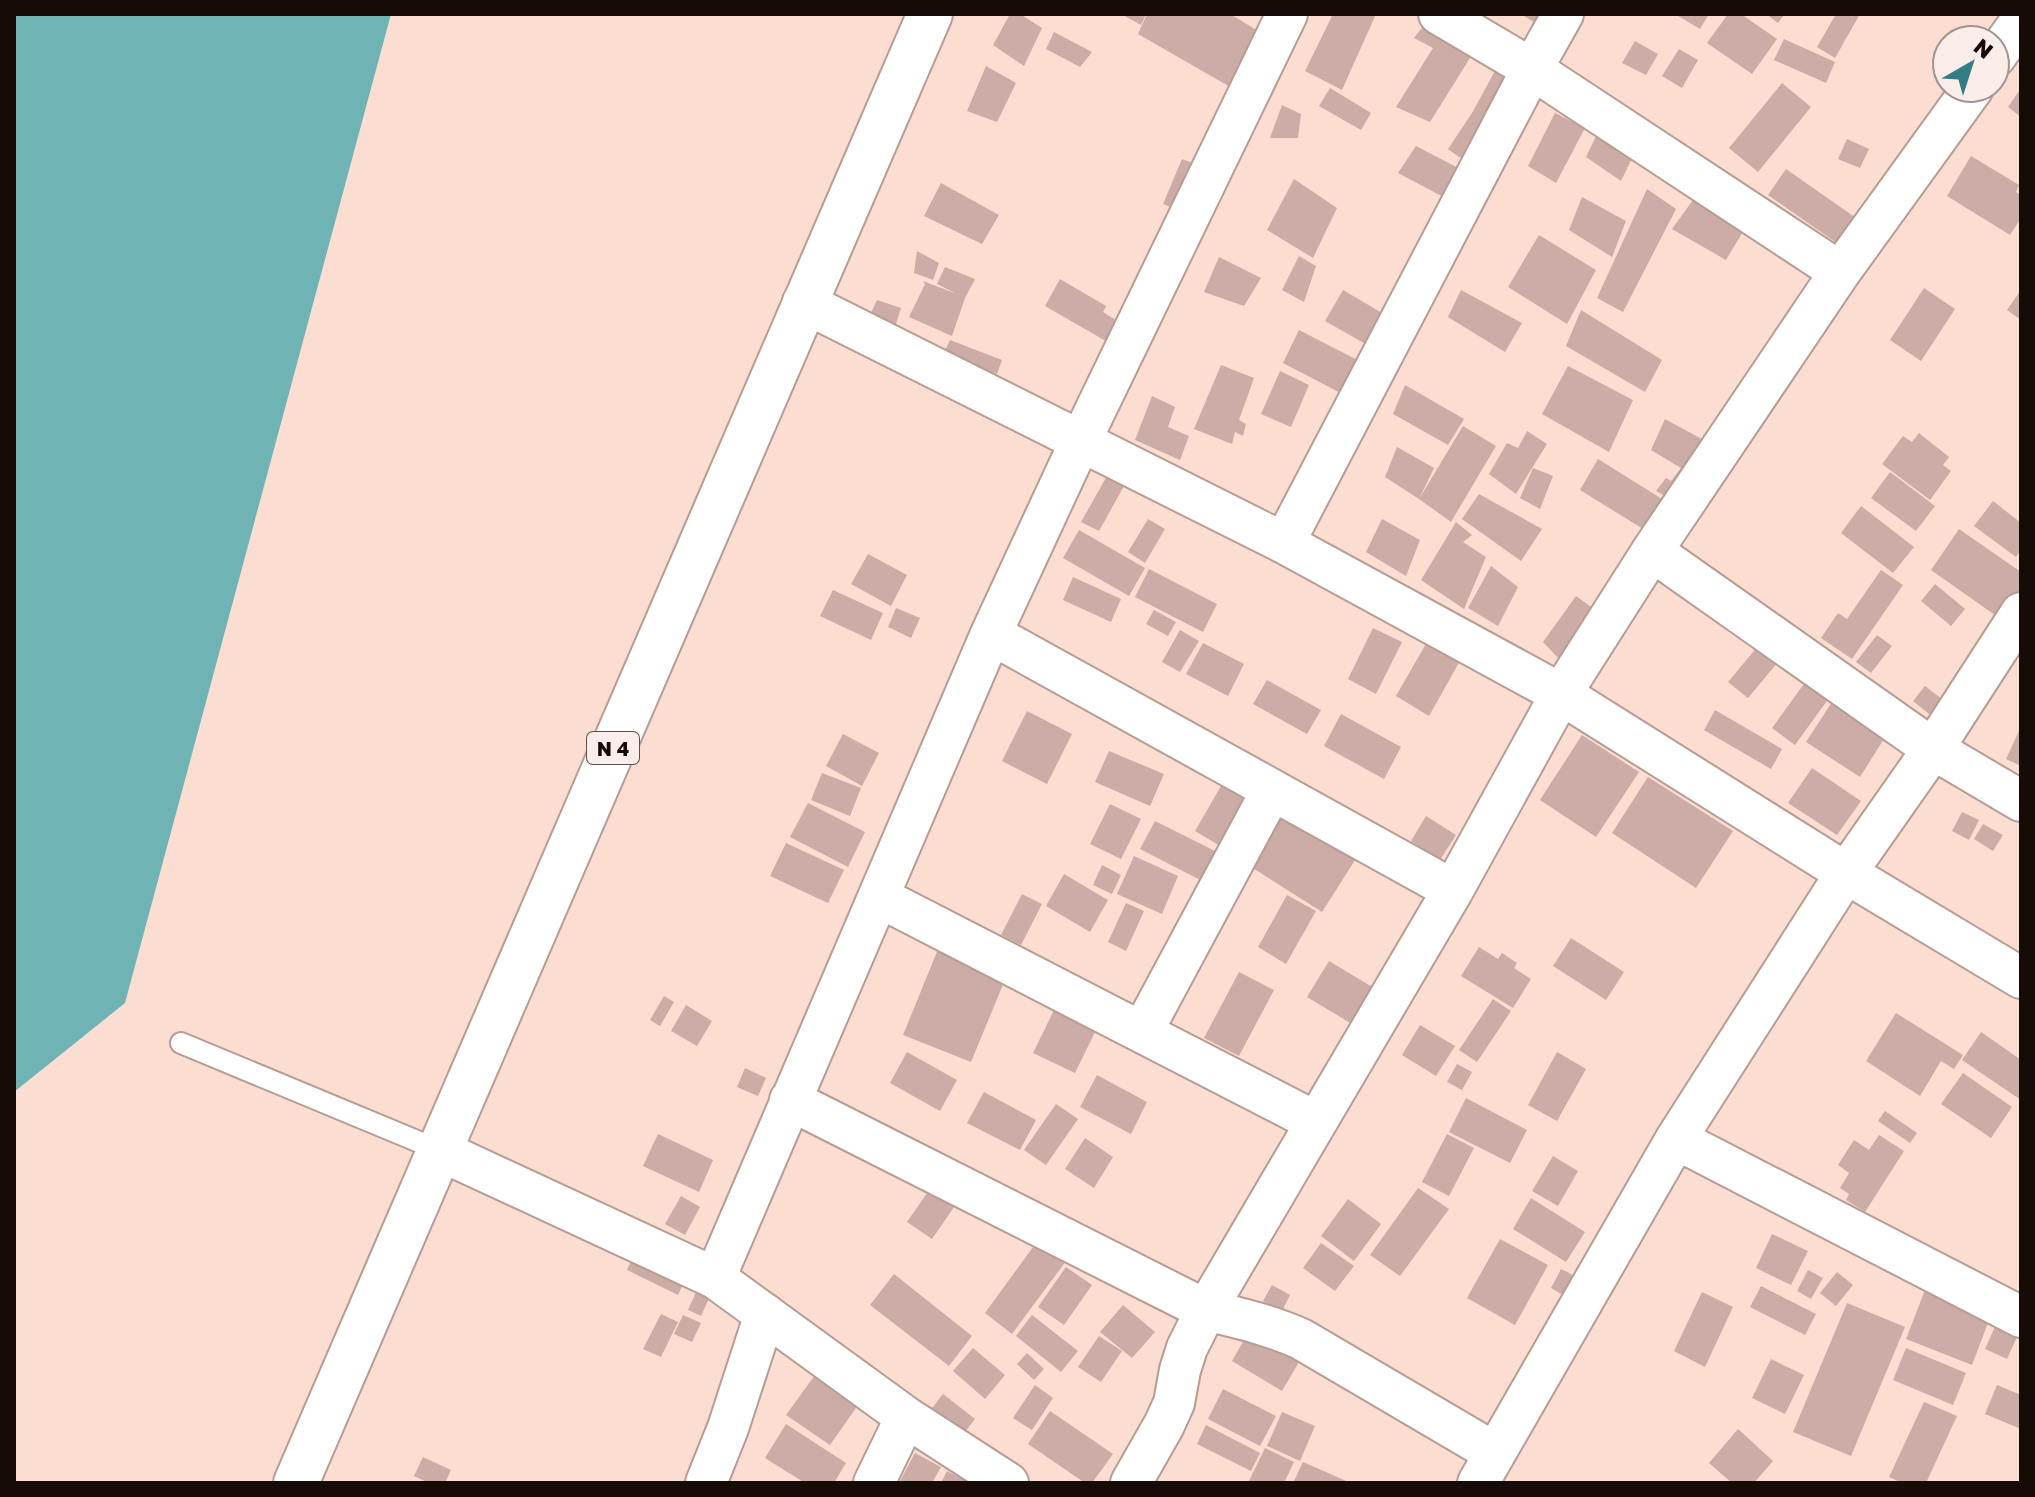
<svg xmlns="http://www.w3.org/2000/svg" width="2035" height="1497" font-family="'Golos Text',sans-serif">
	<rect width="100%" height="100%" fill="#fbddd1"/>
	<path fill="#70b3b4" d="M14,14H391L125,1003L14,1092Z"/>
	<path fill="#cbaca7" d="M1010,14H1020L1042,28L1024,66L993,45Z
		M1121,14H1146L1141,25Z
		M1147,14H1230L1263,34L1239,92L1138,34Z
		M1333,14H1376L1342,90L1305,71Z
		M1521,14H1554L1545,29Z
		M1675,14H1709L1700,29Z
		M1728,14H1741L1777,39L1752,74L1707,43Z
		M1766,14H1785L1778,23Z
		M1836,14H1860L1835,58L1817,47Z
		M1424,25L1470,58L1430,122L1396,107L1433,48L1414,38Z
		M1054,32L1092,52L1080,67L1046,49Z
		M1784,39L1835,62L1826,83L1774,60Z
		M1635,41L1658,54L1646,75L1622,63Z
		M1679,49L1698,60L1682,88L1662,76Z
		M986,66L1016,83L997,122L967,111Z
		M1495,71L1514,86L1469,164L1448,149L1472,113Z
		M1782,83L1811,107L1758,172L1729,148Z
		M1330,88L1371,113L1361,130L1319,106Z
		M2021,88V117L2008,107Z
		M1282,105L1301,114L1298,138H1270Z
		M1555,113L1585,128L1556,183L1528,166Z
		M1602,124L1638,146L1621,181L1586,157Z
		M1847,139L1869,149L1860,168L1838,159Z
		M1416,146L1466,172L1451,201L1398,173Z
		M1971,156L2019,185L2016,192L2021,195V218L2010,235L1947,196Z
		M1182,159L1206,168L1190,215L1163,204Z
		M1786,169L1859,220L1841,246L1768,195Z
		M1294,179L1337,208L1313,258L1267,230Z
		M941,183L999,215L982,244L924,216Z
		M1647,189L1676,209L1623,312L1597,298Z
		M1696,196L1747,225L1726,260L1672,229Z
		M1582,197L1626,221L1612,257L1569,230Z
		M1539,235L1596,270L1567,324L1508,287Z
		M917,251L939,263L933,280L914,273Z
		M1299,256L1316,266L1304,302L1282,290Z
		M1219,257L1261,278L1244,306L1204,292Z
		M945,267L975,279L965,298L952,336L909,317L925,284L923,281L957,294L937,284Z
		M1060,279L1106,306L1103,312L1122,324L1111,344L1045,306Z
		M1924,288L1955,309L1921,361L1890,340Z
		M1343,290L1394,320L1378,351L1325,321Z
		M1461,290L1522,323L1505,352L1448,317Z
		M2021,290V320L2007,310Z
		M877,300L901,308L895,327L871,313Z
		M1581,310L1662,360L1645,392L1566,346Z
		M1299,330L1371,367L1354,400L1283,363Z
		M950,340L1002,360L997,374L944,353Z
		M1221,365L1254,378L1239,420L1246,424L1243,436L1235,432L1232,444L1194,429Z
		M1568,366L1633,400L1609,452L1542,414Z
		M1280,371L1309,385L1291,427L1261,414Z
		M1405,385L1464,419L1448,445L1393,414Z
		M1152,396L1175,407L1168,427L1189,436L1180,460L1135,440Z
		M1665,419L1711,444L1672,500L1656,491L1666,478L1671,481L1681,468L1651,450Z
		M1463,426L1496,446L1451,522L1419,499Z
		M1527,431L1547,444L1516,494L1489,474L1507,443L1518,448Z
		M1919,433L1949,457L1943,465L1951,471L1930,500L1882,464L1903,436L1912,442Z
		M1397,447L1434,468L1419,499L1385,477Z
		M1598,459L1662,499L1648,532L1580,490Z
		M1112,467L1129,477L1099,531L1081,522Z
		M1533,468L1553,476L1540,509L1520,498Z
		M1890,472L1935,506L1916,531L1871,498Z
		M1479,494L1542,529L1521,561L1462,519Z
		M1993,501L2021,523V550L2016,557L1974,526Z
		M1861,506L1914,547L1893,573L1841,533Z
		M1148,519L1165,529L1145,563L1128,552Z
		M1382,519L1420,540L1406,576L1366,552Z
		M1456,522L1472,535L1463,542L1486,557L1464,609L1421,580Z
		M1959,529L2021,572V593L2002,620L1931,570Z
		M1079,530L1145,568L1129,596L1063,558Z
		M868,554L907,575L891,606L851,584Z
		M1491,566L1518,587L1498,626L1468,608Z
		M1149,569L1217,604L1203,632L1135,597Z
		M1881,570L1903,585L1852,659L1821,638L1838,613L1847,619Z
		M1073,577L1121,599L1111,622L1063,600Z
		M1935,584L1965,609L1951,626L1921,601Z
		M833,590L883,613L871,640L820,616Z
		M1576,596L1594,609L1562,662L1543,642Z
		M896,608L920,618L911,638L888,627Z
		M1154,610L1176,622L1168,636L1146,624Z
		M1373,628L1402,642L1376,694L1348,679Z
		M1180,630L1199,641L1180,672L1162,662Z
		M1877,635L1892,646L1871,673L1856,662Z
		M1427,642L1460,661L1429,716L1396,696Z
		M1203,643L1244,664L1228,696L1186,674Z
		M1758,646L1778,662L1748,698L1728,682Z
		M1267,680L1321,710L1307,734L1253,704Z
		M1806,681L1829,698L1795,745L1772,728Z
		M1925,686L1951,706L1939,722L1913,701Z
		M1834,699L1887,734L1860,777L1806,742Z
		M1715,710L1782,749L1771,769L1704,730Z
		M1027,711L1072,734L1047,784L1002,761Z
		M1341,714L1401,747L1384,779L1324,746Z
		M2019,731L2021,732V766L2006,759Z
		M843,734L879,753L862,786L826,766Z
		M1582,735L1639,772L1596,837L1540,800Z
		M1109,751L1164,774L1150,806L1095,782Z
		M1812,768L1861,801L1837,835L1788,803Z
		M822,773L861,788L850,816L811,800Z
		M1648,777L1733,831L1696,888L1612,833Z
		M1225,779L1257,798L1227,850L1195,831Z
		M808,803L865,832L848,867L790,837Z
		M1110,804L1141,819L1121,859L1090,844Z
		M1285,811L1357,857L1322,912L1251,867Z
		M1962,812L1979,820L1969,840L1952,831Z
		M1426,816L1456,835L1440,860L1411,841Z
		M1155,821L1225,856L1210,885L1140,849Z
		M1983,824L2003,835L1993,851L1974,839Z
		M786,843L844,870L828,903L770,876Z
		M1134,856L1178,876L1162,914L1117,894Z
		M1102,865L1121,875L1112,894L1093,885Z
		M1064,874L1108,900L1090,932L1046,906Z
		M1022,894L1042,904L1021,945L1001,935Z
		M1287,895L1316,911L1286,964L1258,947Z
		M1126,903L1144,911L1126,951L1108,942Z
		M1571,938L1624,972L1606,1000L1553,966Z
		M941,942L1009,970L971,1062L903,1035Z
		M1479,947L1498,959L1502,953L1517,963L1514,968L1531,979L1513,1008L1461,976Z
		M1329,961L1374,988L1352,1024L1307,997Z
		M1239,972L1274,990L1239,1056L1204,1038Z
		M664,996L674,1002L660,1026L650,1020Z
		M1493,999L1511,1011L1477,1062L1459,1050Z
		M1057,1004L1099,1024L1075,1073L1033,1053Z
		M686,1005L712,1021L697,1046L671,1031Z
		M1896,1013L1963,1055L1954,1069L1941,1061L1920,1096L1866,1061Z
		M1420,1025L1455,1046L1436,1076L1402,1055Z
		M1981,1032L2021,1060V1100L1962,1060Z
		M907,1052L957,1080L940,1111L890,1083Z
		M1557,1052L1586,1069L1557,1121L1528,1105Z
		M1457,1064L1472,1072L1462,1090L1447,1082Z
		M745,1068L766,1078L758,1096L737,1087Z
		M1963,1073L2012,1107L1991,1138L1941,1104Z
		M1097,1075L1147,1102L1131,1134L1080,1107Z
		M984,1092L1036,1120L1020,1150L967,1123Z
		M1466,1098L1527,1130L1510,1163L1449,1132Z
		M1056,1104L1078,1119L1046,1165L1024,1150Z
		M1885,1111L1917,1133L1910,1143L1878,1121Z
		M658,1134L713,1160L699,1192L643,1166Z
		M1447,1134L1474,1148L1449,1196L1422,1182Z
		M1879,1135L1904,1151L1865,1212L1846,1200L1849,1194L1840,1188L1849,1173L1838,1165L1854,1140L1869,1150Z
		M1085,1138L1113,1157L1094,1188L1065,1169Z
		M1553,1156L1578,1171L1558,1206L1532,1191Z
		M936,1180L961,1197L932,1239L907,1222Z
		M1418,1188L1449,1209L1400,1276L1370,1255Z
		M681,1196L700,1207L685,1235L665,1224Z
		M1531,1198L1585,1232L1566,1262L1513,1229Z
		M1348,1199L1381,1224L1354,1261L1321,1236Z
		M1772,1234L1808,1251L1791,1285L1756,1268Z
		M1041,1236L1069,1257L1012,1334L985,1313Z
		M1500,1239L1548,1265L1515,1325L1467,1298Z
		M1321,1243L1354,1266L1335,1291L1303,1268Z
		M634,1254L686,1278L678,1295L627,1270Z
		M1066,1267L1092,1285L1064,1325L1038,1307Z
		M1561,1269L1579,1278L1568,1298L1551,1288Z
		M1808,1270L1823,1278L1811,1299L1797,1291Z
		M1837,1272L1853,1285L1836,1306L1820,1293Z
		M894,1274L972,1336L949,1366L870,1305Z
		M1272,1285L1290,1295L1282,1311L1263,1301Z
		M1761,1286L1816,1314L1805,1335L1750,1307Z
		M697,1290L710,1296L701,1316L688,1310Z
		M1925,1290L1991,1315L1972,1365L1906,1339Z
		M1702,1292L1733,1307L1705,1367L1674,1351Z
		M1847,1303L1905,1327L1851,1456L1793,1432Z
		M1123,1305L1155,1332L1132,1358L1100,1332Z
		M2001,1313L2021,1328L2007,1359L1985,1349Z
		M661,1314L678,1322L661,1357L643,1349Z
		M683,1315L701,1323L692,1342L674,1334Z
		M1032,1315L1078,1351L1061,1372L1016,1336Z
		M1252,1326L1303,1355L1282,1391L1232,1361Z
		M1099,1336L1122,1351L1101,1382L1078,1367Z
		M973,1348L1005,1375L985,1399L953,1371Z
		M1906,1348L1966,1373L1953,1405L1893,1380Z
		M1027,1353L1044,1369L1034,1380L1017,1364Z
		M1771,1359L1804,1375L1785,1414L1752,1398Z
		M815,1375L858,1405L830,1445L786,1415Z
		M1035,1385L1053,1398L1032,1430L1013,1418Z
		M1997,1385L2021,1395V1429L1985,1414Z
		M1223,1389L1276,1416L1260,1446L1208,1419Z
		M943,1394L975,1419L958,1441L926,1416Z
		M1924,1402L1957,1416L1926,1483H1902L1889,1477Z
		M1050,1411L1113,1454L1092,1483H1085L1028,1444Z
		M1282,1412L1315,1426L1300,1461L1267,1446Z
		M786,1424L846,1463L834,1483H805L765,1458Z
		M1206,1425L1260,1453L1251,1471L1197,1444Z
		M1738,1429L1773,1461L1754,1483H1732L1709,1463Z
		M1265,1448L1294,1462L1284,1483H1248Z
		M915,1453L941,1467L932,1483H899Z
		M423,1457L451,1470L445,1483H429L414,1476Z
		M1303,1462L1351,1483H1293Z
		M947,1471L970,1483H941Z"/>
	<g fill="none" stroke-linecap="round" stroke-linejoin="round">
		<g stroke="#b89c91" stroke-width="24">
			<path id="lane" d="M181,1043L441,1151"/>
		</g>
		<g stroke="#b89c91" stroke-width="44">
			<path id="street" d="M1439,14L1532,69L1840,272
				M1995,57L2021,21
				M803,302L1284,543L1561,694L1846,873L2021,978
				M1284,543L1532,69L1563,14
				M1652,551L1933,749L2021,801
				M991,634L1453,890
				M879,897L1316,1122
				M1142,1032L1272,790
				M790,1100L1206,1310C1239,1318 1270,1325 1301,1339L1495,1453
				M1676,1139L2021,1317
				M441,1151L715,1278L906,1417L1008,1483
				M715,1278L991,634L1081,440L1287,14
				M706,1483L728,1428L765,1314
				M874,1483L906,1417
				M1131,1483L1164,1425L1174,1403L1180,1370L1187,1348L1206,1310L1453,890L1561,694L1652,551L1840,272L1973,88
				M1478,1483L1676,1139L1846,873L1933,749L2021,613"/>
		</g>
		<g stroke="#b89c91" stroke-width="48">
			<path id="highway" d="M296,1483C509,994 715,502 930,14"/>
		</g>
		<use href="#lane" stroke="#fff" stroke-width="20"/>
		<use href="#street" stroke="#fff" stroke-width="40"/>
		<use href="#highway" stroke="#fff" stroke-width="44"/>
	</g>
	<g text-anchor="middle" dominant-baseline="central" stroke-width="8" stroke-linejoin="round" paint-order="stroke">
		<rect fill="#fbeeea" stroke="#5a504c" stroke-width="2" x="587" y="732" width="52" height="32" rx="6"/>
		<g font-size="20" font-weight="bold" fill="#150c08">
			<text x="613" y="748">N 4</text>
		</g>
	</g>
	<rect width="2035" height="1497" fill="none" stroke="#150c08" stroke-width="32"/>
	<g transform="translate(1971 64) rotate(39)"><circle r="38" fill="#fbeeea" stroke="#9f9490" stroke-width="2"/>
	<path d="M0-6L14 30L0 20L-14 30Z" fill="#357d85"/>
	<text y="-12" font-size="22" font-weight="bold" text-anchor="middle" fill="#150c08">N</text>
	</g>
</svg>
